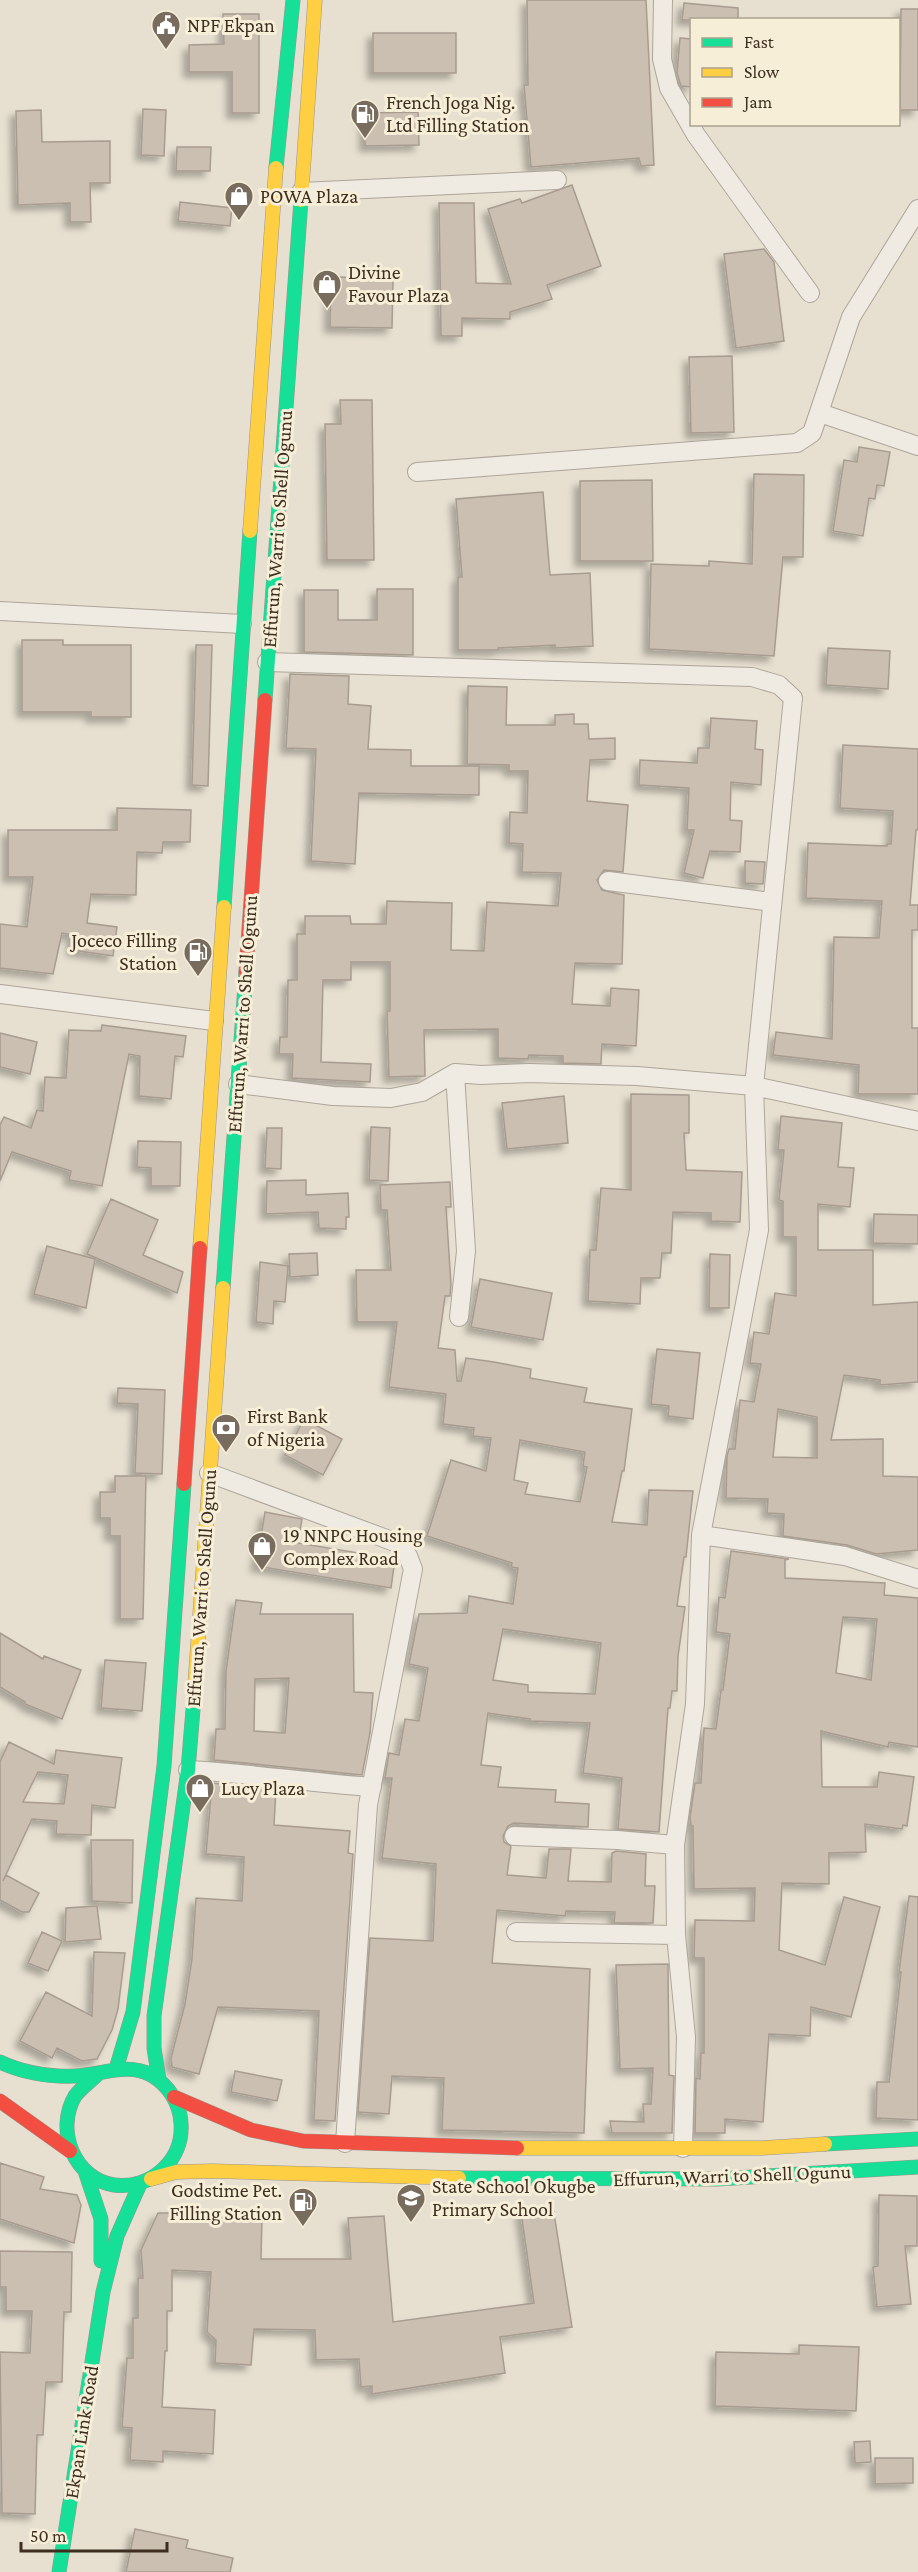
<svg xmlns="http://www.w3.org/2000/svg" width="918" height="2572" font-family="'Crimson Pro',serif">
	<defs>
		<filter id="shadow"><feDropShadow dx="-5.5" dy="5.5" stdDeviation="3" flood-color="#0004"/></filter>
	</defs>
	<rect width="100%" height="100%" fill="#e7e0d1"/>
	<path fill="#cbbfb2" stroke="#a89c90" stroke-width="1.5" fill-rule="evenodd" filter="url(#shadow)" d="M527,0H646L654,165L641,166L639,158L531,167L524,85H528Z
		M684,3L738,8V20H682Z
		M901,9H918V110H900Z
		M223,14H259V113H232V72H189V45L224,44Z
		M373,33H456V73H373Z
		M680,38L692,39V87L681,86L677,73Z
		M143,109L166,110L164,156L141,155Z
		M41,110L42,142L110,141V183H90L91,222H70V203L18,205L16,111Z
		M418,112L419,145L365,146V113Z
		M177,147H211L210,171H176Z
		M572,185L601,266L547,285L552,299L510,312V319L462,318V336H441L439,203H474L476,283L511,284L488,209L520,199L522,203Z
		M180,202L232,208L230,226L178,221Z
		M764,249L774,262L784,341L736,348L724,254Z
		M331,277L393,278L392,328L330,327Z
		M732,356L734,432L691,433L689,357Z
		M340,400H372L374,560H327L325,424H341Z
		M859,447L890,452L884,486L877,485L875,499L869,498L863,536L833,531L844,460L857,462Z
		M754,474L804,475L803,557H783L774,656L649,649L651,564L709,566V561L752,564Z
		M652,480L653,561H580V481Z
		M543,492L550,575L590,573L593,646L555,648V645L498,648V650H458V577H462L456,499Z
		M377,589H413V655L304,652V590H338V620H377Z
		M22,640H63V645H131V717H91V712H22Z
		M196,645H212L208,786L192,785Z
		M828,648L890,651L888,689L826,685Z
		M290,674L349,676L348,704L371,706L368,749L411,750V766H479V795L359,793L355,864L311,861L316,749L286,748Z
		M468,686L507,687L506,725H555V715L574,714V724H588L589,739L615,738V759L590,760L587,801L628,805L623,872L604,870L597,880L602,890L624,895L622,964L575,963L572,1004L610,1006L611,988L639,990L636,1046L602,1044L601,1064L563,1063V1056L529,1055L528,1059L498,1058V1029L424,1030L425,1076L389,1077L387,1011H390V962H351V980H323L321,1062L371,1064L370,1082L292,1078L293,1054H279L280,1037H287L288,980H297V934H305V916H350L351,924H386L387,901L452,903L451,950L484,951L487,902L558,906L561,873L522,872L523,844L509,843L510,812L527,813L528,771H509V765L467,764Z
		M711,718L757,721L755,749L763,750L761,785L731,782L730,820L742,821L740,852L710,851L703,878L684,873L694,830H687L689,788L639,785L640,760L697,763L698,748H709Z
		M843,745L918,749V830H916L910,905H918V930H912V1028H918V1094H858L859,1065L773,1055L776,1032L832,1039L834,937L879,938L882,901L806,898L808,843L887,846V844H891L893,811L840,808Z
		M117,808L191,810L190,842H163L162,853L137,852L136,895L91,894L87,923L117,927L113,956L72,950L73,935L62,933L53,974L0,968V924L27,927L33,877H8V830H117Z
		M745,861L765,862L763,884L745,883Z
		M102,1025L186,1036L183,1057L175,1056L171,1099L139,1096L140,1056L129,1054L102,1186L69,1180L71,1171L12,1152L0,1181V1125L4,1117L31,1128L37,1110L43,1111L45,1077L66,1078L69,1030L101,1031Z
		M0,1033L37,1042L30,1074L0,1067Z
		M631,1094L689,1095V1133H684L686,1170L742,1172L740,1222L711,1221V1213L673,1212L671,1253H662L660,1278H641L640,1304L588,1301L590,1250H596L601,1188L631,1190Z
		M564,1096L568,1143L507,1149L502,1103Z
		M781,1116L842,1123L838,1167L854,1168L850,1207L818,1204V1250H873V1305L918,1302V1382L880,1385V1380L844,1375L831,1440L883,1439V1476L918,1477V1550L876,1554L847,1545L783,1536L784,1514L767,1513L768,1499L726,1498L727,1456L729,1449H735L740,1400L754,1402L761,1364L750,1363L754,1332L769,1334L775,1293L796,1296V1237H783V1201L779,1200L784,1150H778ZM778,1409L817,1417V1458L773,1457Z
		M371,1127L390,1128L388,1181L369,1180Z
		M267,1128H282L281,1169L265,1168Z
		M138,1141L181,1142L180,1186H151V1168L137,1167Z
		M306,1180V1195L348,1193L349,1217H346V1229L319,1228L318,1212L266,1214L267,1181Z
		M450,1182L451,1207H446L451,1285L450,1296H445L438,1348L455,1350L457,1381H461L466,1358L494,1362L531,1369L530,1378L587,1388L584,1402L632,1409L624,1471H622L612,1522L647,1525L649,1490L693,1491L686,1557H684L677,1606L685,1607L678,1656L677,1691H672L670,1708H668L659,1832L618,1829L622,1778L583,1773L590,1723L530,1721V1719L488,1713L481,1765L501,1767L498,1787L556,1790L555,1802L589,1804L588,1827L514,1823L508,1826L503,1836L504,1842L511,1846L507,1875L546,1878L549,1849H571L568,1881L611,1882L612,1853L616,1851L646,1854L645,1886H655L653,1923H614L615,1912L566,1911L565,1916L497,1910L492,1963L590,1969L584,2133L442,2130L444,2078L392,2076L389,2114L358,2112L370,1938L433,1941L436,1864L382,1858L392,1778H385L389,1753L399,1755L405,1719L419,1721L428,1668L409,1664L419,1614L467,1613L469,1596L513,1604L518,1568L511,1567L512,1563L427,1536L451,1460L486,1471L491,1438L473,1436L474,1428L443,1424L446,1394L389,1387L397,1322H357L356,1270H391L387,1210H381L380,1185ZM520,1440L585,1452L583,1466L587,1467L580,1502L525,1494L528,1483L514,1480ZM503,1629L601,1643L595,1694L528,1692V1685L493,1680Z
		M111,1199L158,1220L143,1255L183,1272L177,1293L87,1254Z
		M874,1214L918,1215V1244L873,1243Z
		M47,1246L95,1259L86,1308L34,1294Z
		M317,1253L318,1275L290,1277L289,1254Z
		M710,1254L730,1255L729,1308H709Z
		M260,1262L288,1266L285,1302L274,1301L273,1324L256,1322Z
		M480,1279L552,1293L543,1340L471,1327Z
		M657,1349L700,1353L693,1419L668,1416L669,1406L651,1404Z
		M118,1388L165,1390L162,1474L135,1473L138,1404L117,1403Z
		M304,1419L342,1439L323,1475L285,1455Z
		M115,1476H146L143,1619H120V1536H110V1518H100V1492H115Z
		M265,1512L302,1519L298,1543L395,1559L391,1588L256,1566Z
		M731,1551L789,1559L785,1560V1578L885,1583L884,1595L918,1598V1747L889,1742L888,1747L821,1731L822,1787H877L879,1772L914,1777L907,1826L903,1825L902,1829L865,1824L866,1852L829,1853V1884L782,1883L779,1950L825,1965L844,1897L880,1907L851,2017L811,2007L810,2036L769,2034L763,2122L725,2119V2133H695L696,2078L700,2079L701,2053H704V1958H694L695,1920L754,1921L755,1888L694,1889L693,1826H691L690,1817L695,1783H701L704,1728L716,1729L721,1690H723L730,1634L716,1632L719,1597L725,1598ZM843,1617L877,1619L871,1680L836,1673Z
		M236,1600L262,1603L260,1614H353L354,1692L373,1693L370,1733L362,1775L214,1760L216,1729H225L226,1671ZM289,1678L285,1733L254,1731L255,1679Z
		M0,1633L43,1659L44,1656L81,1670L62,1719L25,1704V1702L0,1687Z
		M105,1660L146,1663L142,1711L101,1708Z
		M9,1742L54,1764L56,1750L122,1758L115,1808L92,1805L91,1835L56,1834L57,1821L32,1819L3,1881L6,1875L39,1893L29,1912H22L0,1900V1762ZM38,1772L68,1775L64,1804L23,1802Z
		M212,1783L276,1789L274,1825L350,1831L348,1853L353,1854L335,2121L314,2120L319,2011L218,2007L199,2074L172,2067L171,2058L185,2004L192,1959L196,1898L242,1901L244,1857L206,1854Z
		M91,1840H133L132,1903L92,1901Z
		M909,1896L918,1897V2120L876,2118L877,2082H889L901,1972H899Z
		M97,1906L101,1939L65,1942L66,1908Z
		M42,1932L62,1941L48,1971L28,1963Z
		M94,1952L125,1953L118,2009L112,2030L97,2059L82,2061L57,2048L52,2058L20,2041L46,1992L92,2016Z
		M668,1964L669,2075L674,2076L672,2133H612L610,2121L644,2122L643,2104H651L653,2068L620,2069L616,1965Z
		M235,2071L282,2080L277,2101L231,2092Z
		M0,2163L44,2177L40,2189L77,2195L81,2205L74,2243L0,2219Z
		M879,2195L917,2196V2246H905L911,2304L877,2307L873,2267L878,2266Z
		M553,2207L572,2327L500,2337L505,2373L372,2394V2386L361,2387L359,2359L316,2360L315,2330L254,2329L251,2365L215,2363L216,2340L207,2332L211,2272L172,2270V2311H167V2351H165L162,2407L215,2410L213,2454L163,2451V2462L130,2460L132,2428L122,2427L127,2358H133V2318H138V2278H143L141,2250L158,2213H202V2217H262L261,2259H351L348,2218L384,2216L393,2322L534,2303L521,2212Z
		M0,2251L72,2252L71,2312H64L62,2382H46L43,2435H37L35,2514L2,2513L0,2352L30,2353L32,2311H6V2287H0Z
		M799,2345L859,2347L856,2411L715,2406L716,2352L799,2354Z
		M870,2441L871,2462L855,2463L854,2442Z
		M875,2458H913V2483L875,2484Z
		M135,2529L188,2540L186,2548L233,2558L230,2572H126Z"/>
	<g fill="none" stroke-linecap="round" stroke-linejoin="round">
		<g stroke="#ada599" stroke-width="20">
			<path id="street" d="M663,0L662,59L669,88L696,135L810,293
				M301,192L557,180
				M820,413L918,446
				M417,472L797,443L812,433L851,317L918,209
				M0,611L242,624
				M267,662L752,677L779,685L793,698L754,1086L759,1230L701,1535L695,1704L675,1845L676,1935L686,2037L683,2148
				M608,881L772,902
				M0,994L214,1021
				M455,1073L466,1251L459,1317
				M238,1084L333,1096L391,1098L422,1092L455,1073L481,1075L529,1073L637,1076L754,1086L918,1121
				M209,1473L400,1544L408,1556L413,1569L368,1805L345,2143
				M701,1535L845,1556L918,1579
				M188,1770C249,1773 310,1783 372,1787
				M514,1836L617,1840L675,1845
				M516,1932L676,1935"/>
		</g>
		<g stroke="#9c958a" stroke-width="15">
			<path id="fast" d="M276,168L293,0
				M265,700L301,200
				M224,907L250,531
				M223,1288L246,972
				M0,2062C24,2073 49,2077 75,2076C101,2075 128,2062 151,2075C169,2085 180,2104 181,2123C184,2160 151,2190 114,2185C74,2179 55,2130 75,2096C81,2088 91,2081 98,2074
				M116,2069L133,2012L164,1766L184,1484
				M159,2080L154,2048V2016L188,1770L195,1685
				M825,2144L918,2139
				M85,2171L101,2219V2261
				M459,2178L717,2179L918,2167
				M59,2572L103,2292L117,2236L140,2184"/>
		</g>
		<g stroke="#9c958a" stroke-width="15">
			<path id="slow" d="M301,200L315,0
				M250,531L276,168
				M200,1248L224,907
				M195,1685L223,1288
				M517,2148H762L825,2144
				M151,2179L176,2172L212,2171L459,2178"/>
		</g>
		<g stroke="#9c958a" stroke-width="15">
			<path id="jam" d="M246,972L265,700
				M184,1484L200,1248
				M174,2097L251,2130L303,2141L517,2148
				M0,2101L70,2151"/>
		</g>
		<use href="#street" stroke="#efebe3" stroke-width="18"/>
		<use href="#fast" stroke="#16e098" stroke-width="14"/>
		<use href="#slow" stroke="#ffcf43" stroke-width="14"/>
		<use href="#jam" stroke="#f24e42" stroke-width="14"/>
	</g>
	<defs>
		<g id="civic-pin" transform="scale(1.5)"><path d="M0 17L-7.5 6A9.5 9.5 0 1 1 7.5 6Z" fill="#786c5e" stroke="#f7eed8"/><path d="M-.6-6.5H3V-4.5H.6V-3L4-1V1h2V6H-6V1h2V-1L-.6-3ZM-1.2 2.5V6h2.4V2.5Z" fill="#fff"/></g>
		<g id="fuel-pin" transform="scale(1.5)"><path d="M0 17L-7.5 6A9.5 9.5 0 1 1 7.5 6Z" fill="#786c5e" stroke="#f7eed8"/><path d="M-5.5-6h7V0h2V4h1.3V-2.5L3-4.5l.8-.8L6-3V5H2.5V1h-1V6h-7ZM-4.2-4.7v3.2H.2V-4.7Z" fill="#fff"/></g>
		<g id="shop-pin" transform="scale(1.5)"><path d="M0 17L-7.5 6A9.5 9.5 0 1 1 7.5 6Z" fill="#786c5e" stroke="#f7eed8"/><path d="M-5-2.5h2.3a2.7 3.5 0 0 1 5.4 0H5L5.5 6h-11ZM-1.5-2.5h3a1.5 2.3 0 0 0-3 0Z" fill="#fff"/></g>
		<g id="bank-pin" transform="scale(1.5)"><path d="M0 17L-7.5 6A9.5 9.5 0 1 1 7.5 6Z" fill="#786c5e" stroke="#f7eed8"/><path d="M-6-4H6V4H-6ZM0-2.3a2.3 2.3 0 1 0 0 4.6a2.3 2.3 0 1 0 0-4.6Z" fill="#fff"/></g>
		<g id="school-pin" transform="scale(1.5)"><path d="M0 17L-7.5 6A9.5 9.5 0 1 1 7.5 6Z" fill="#786c5e" stroke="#f7eed8"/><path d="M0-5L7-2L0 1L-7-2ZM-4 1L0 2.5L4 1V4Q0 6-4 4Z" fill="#fff"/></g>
	</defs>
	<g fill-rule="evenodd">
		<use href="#civic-pin" x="166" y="25"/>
		<use href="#fuel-pin" x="365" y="114"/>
		<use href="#shop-pin" x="239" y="196"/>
		<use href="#shop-pin" x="327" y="284"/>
		<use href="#fuel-pin" x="198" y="952"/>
		<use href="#bank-pin" x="226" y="1428"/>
		<use href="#shop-pin" x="262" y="1546"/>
		<use href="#shop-pin" x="200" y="1788"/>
		<use href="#school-pin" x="411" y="2198"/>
		<use href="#fuel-pin" x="303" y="2202"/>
	</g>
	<g text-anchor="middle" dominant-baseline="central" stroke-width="6" stroke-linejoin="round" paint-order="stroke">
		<g font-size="20" fill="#3d2e20" stroke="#f7eed8" text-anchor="start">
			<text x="187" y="25">NPF Ekpan</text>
			<text x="386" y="102">French Joga Nig.<tspan x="386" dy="23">Ltd Filling Station</tspan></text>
			<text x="260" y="196">POWA Plaza</text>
			<text x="348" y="272">Divine<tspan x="348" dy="23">Favour Plaza</tspan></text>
			<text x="177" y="940" text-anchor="end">Joceco Filling<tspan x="177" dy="23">Station</tspan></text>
			<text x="247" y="1416">First Bank<tspan x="247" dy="23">of Nigeria</tspan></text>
			<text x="283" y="1535">19 NNPC Housing<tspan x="283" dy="23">Complex Road</tspan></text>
			<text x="221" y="1788">Lucy Plaza</text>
			<text x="432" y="2186">State School Okugbe<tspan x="432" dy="23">Primary School</tspan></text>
			<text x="282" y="2190" text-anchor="end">Godstime Pet.<tspan x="282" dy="23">Filling Station</tspan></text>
		</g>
		<g font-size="20" fill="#3d2e20" stroke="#f7eed8">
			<text transform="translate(277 529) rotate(-86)">Effurun, Warri to Shell Ogunu</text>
			<text transform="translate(242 1014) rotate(-86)">Effurun, Warri to Shell Ogunu</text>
			<text transform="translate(201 1588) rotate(-86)">Effurun, Warri to Shell Ogunu</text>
			<text transform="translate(732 2175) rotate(-2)">Effurun, Warri to Shell Ogunu</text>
			<text transform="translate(81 2432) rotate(-81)">Ekpan Link Road</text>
		</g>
	</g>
	<rect x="690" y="18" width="210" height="108" fill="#f7eed8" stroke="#ada18e" stroke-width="1.5"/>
	<rect x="702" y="38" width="30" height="9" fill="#16e098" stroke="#ada18e" stroke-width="1.5"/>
	<text x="744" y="48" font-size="18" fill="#3d2e20">Fast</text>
	<rect x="702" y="68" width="30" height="9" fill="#ffcf43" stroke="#ada18e" stroke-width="1.5"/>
	<text x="744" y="78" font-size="18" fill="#3d2e20">Slow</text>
	<rect x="702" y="98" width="30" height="9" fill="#f24e42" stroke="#ada18e" stroke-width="1.5"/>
	<text x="744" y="108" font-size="18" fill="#3d2e20">Jam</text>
	<path d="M21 2542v9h146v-9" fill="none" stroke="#3d2e20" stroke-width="3"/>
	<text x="30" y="2542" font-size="18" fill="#3d2e20" stroke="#f7eed8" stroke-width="4.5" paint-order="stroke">50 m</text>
</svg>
